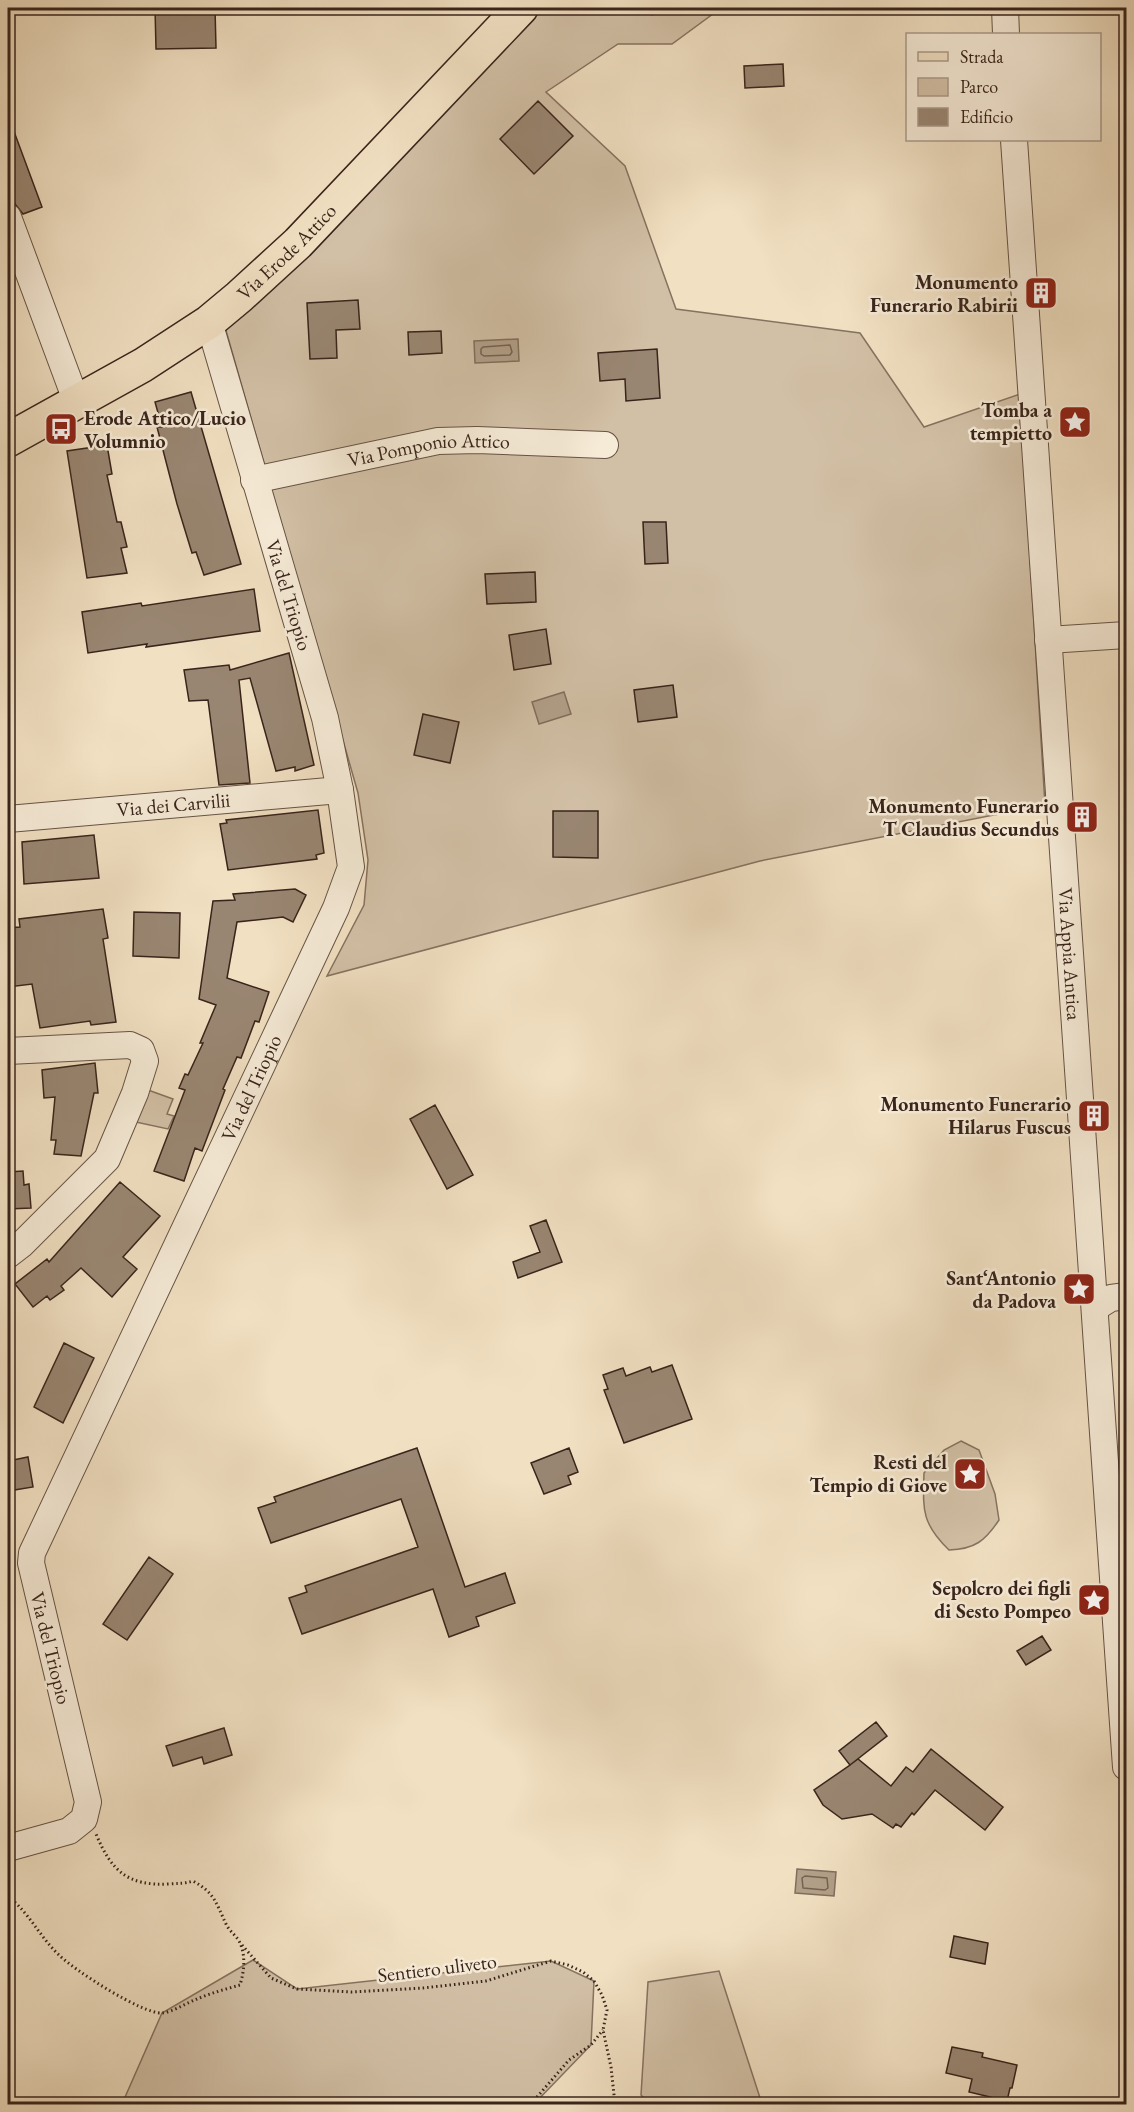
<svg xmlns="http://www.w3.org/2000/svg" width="1134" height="2112" font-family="'EB Garamond',serif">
	<rect width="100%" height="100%" fill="#f1e0c2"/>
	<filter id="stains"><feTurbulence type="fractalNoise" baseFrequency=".00333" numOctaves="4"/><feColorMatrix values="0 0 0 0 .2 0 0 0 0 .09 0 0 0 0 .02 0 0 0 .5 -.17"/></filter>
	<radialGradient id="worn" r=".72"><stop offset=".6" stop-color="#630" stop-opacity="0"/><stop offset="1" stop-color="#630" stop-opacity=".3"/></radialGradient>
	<path fill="#d2c0a6" stroke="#867260" stroke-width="1.5" d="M536,8H644L652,15L661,8H721L672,44H618L546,92L625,166L676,309L860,333L924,427L1020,394L1045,805L760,861L327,976L364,905L368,860L358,793L225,327Z
		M148,1090L173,1099L167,1114L174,1116L168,1129L131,1121Z
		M961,1441L979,1450L995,1494L999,1520C985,1541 975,1549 949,1550C921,1523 923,1509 924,1473L944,1450Z
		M253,1960L297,1989L551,1961L594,1981L591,2045L534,2104H122L162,2013Z
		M719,1971L762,2104H650L641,2095L648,1982Z"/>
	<path fill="#b2a089" stroke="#826e5d" stroke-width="1.5" d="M518,339L519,361L475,363L474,341Z
		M564,692L571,714L539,724L532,702Z
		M797,1869L836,1872L834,1896L795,1893Z"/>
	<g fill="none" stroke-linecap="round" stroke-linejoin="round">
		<path stroke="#766252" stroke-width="1.5" d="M510,345L512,352L510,355L484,356L481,354V349L483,347Z
			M805,1876L827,1878L828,1888L825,1890L803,1888L802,1878Z"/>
	</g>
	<path fill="#998672" stroke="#39241b" stroke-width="1.5" d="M155,8H215L216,48L156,49Z
		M783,64L784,86L745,88L744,66Z
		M538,101L573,136L534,174L500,139Z
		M8,118H9L42,207L23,214L15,204L8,183Z
		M358,300L360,329L336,330L337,358L310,359L307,303Z
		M441,331L442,353L409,355L408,332Z
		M657,349L660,398L626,401L625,379L600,381L598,353Z
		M191,392L241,564L204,575L196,552L192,553L177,504L157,427H162L155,402Z
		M107,445L112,474L107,475L117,522H121L127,547L121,548L127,573L87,578L67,451Z
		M643,522H666L668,563L645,564Z
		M535,572L536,602L487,604L485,574Z
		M254,589L260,631L146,647L147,644L88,653L82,612L141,603L142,606Z
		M546,629L551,664L514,670L509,635Z
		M289,653L314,765L295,771V767L276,771L250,678L239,680L250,783L219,785L208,700L189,701L184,670L229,665L230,670Z
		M673,685L677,717L638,722L634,690Z
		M423,714L459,722L450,763L414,755Z
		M318,810L324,853L316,855L317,859L228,870L220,824L227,823L226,820Z
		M553,811H598V858L553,857Z
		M94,835L99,878L24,884L22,842Z
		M295,889L306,895L293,922L283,917L237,922L227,978L269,992L259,1022L255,1021L241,1058L237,1057L223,1089L225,1090L202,1151L195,1148L184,1181L154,1171L185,1090L179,1088L185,1074L188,1075L203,1043H200L216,1005L199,999L213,901L235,900L233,894Z
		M103,909L108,938L103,939L116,1022L91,1025L90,1021L40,1028L32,984L8,987V928L20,927L19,919Z
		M134,912L180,913L179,958L133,956Z
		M95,1063L98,1093H94L81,1156L54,1154L56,1140H51L55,1097L44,1098L42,1070Z
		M435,1105L473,1175L447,1189L410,1119Z
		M23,1171L24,1185L29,1184L31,1208L8,1209V1172Z
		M120,1182L160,1216L123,1257L137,1269L112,1297L81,1268L61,1286L64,1290L50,1300L47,1296L33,1307L15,1284L47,1259L49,1262Z
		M546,1220L562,1262L518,1278L513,1262L540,1252L530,1226Z
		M64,1343L94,1358L63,1423L34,1407Z
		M672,1365L692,1419L624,1443L604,1390L608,1389L603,1375L623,1368L626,1376L650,1367L652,1372Z
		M417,1448L465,1587L505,1573L515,1603L476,1617L479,1626L449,1637L433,1589L302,1634L289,1598L307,1592L305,1586L418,1547L401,1499L271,1543L258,1508L276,1502L274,1497Z
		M569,1448L578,1472L568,1476L571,1484L544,1494L531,1463Z
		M28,1457L33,1487L8,1491V1461Z
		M149,1557L173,1574L127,1640L103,1624Z
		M1042,1636L1051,1650L1026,1665L1017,1651Z
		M876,1722L887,1736L850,1765L858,1759L891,1786L906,1767L913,1772L931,1749L1003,1807L985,1830L935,1790L914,1815L912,1813L901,1827L896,1824L893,1828L872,1814L842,1819L823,1805L814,1790L850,1765L839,1751Z
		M224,1728L232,1755L204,1764L202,1757L173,1766L166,1746Z
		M954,1936L988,1943L985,1964L950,1957Z
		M952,2047L983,2053L982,2057L1017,2065L1012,2088H1010L1007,2101L969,2092L972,2079L946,2073Z"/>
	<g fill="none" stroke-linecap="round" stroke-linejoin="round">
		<g stroke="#675345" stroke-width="28">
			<g id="minor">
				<path d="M1005,8L1006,34"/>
				<path id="s1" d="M1014,140L1126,1767"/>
				<path d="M8,217L77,403"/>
				<path id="s2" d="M254,480L438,441L477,440L605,445"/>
				<path d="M1048,640L1126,635"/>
				<path id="s3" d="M8,819L340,790"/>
				<path d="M8,1051L130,1045L141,1050L145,1061L135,1093L107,1159L21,1245L8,1255"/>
				<path d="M1095,1308L1111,1298L1126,1296"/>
				<path id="s4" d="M8,1848L69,1831L84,1819L88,1802L31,1563L32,1553L336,908L351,867L340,790L325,718L209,322"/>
			</g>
		</g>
		<g stroke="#39241b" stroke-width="36">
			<g id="major">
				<path id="s5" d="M8,440L143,365L209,322L239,297L298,243L521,8"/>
			</g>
		</g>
		<path stroke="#39241b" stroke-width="3" stroke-dasharray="1.5 3" stroke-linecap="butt" d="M8,1896C31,1915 39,1936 59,1955C74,1970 142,2014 162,2013C173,2012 186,2003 197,1999C211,1993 226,1989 240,1985C244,1972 246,1956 240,1943C237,1936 229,1931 226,1924C216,1903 215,1893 193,1881C184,1884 178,1883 169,1884C128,1886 112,1872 96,1834
			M242,1945L271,1978L297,1989L351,1992L423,1988L486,1981L551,1961L568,1965L583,1972L594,1981L602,1995L607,2010L603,2030L611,2067L615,2104
			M531,2104L569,2060L591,2045L603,2030"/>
		<use href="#minor" stroke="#f6ebd7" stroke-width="26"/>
		<use href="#major" stroke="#f1e0c2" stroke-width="33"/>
	</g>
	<defs>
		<g id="building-square" transform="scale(1.725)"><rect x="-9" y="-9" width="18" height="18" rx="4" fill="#8f2418" stroke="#f6ebd7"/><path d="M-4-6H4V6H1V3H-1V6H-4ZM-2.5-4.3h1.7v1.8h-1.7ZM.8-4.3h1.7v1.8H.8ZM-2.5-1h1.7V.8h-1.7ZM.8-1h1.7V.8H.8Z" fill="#fff"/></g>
		<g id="sight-square" transform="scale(1.725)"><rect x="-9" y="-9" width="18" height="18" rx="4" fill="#8f2418" stroke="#f6ebd7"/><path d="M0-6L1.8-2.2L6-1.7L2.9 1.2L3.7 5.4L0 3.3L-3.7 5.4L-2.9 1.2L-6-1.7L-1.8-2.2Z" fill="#fff"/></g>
		<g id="bus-square" transform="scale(1.725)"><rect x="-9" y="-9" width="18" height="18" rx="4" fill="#8f2418" stroke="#f6ebd7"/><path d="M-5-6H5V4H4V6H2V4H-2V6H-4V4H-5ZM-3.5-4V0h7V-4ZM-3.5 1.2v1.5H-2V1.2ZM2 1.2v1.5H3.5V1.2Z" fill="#fff"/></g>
	</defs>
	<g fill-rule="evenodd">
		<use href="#building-square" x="1041" y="293"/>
		<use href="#sight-square" x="1075" y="422"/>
		<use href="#bus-square" x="61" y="429"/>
		<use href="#building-square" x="1082" y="817"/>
		<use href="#building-square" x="1094" y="1116"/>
		<use href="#sight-square" x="1079" y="1289"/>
		<use href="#sight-square" x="970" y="1474"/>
		<use href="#sight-square" x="1094" y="1600"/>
	</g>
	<g text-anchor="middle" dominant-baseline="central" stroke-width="5" stroke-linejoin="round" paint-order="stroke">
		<g font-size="20" fill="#39241b" stroke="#f6ebd7">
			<text stroke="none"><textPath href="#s5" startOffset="338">Via Erode Attico</textPath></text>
			<text stroke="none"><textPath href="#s2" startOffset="178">Via Pomponio Attico</textPath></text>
			<text transform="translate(289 595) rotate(73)">Via del Triopio</text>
			<text stroke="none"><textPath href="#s3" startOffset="166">Via dei Carvilii</textPath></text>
			<text stroke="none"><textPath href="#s1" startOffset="816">Via Appia Antica</textPath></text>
			<text stroke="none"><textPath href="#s4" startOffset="870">Via del Triopio</textPath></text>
			<text transform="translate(51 1648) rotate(76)">Via del Triopio</text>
			<text transform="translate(437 1968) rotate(-7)">Sentiero uliveto</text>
		</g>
		<g font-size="20" font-weight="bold" fill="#39241b" stroke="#f6ebd7" text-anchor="end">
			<text x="1018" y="282">Monumento<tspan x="1018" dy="23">Funerario Rabirii</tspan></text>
			<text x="1052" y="410">Tomba a<tspan x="1052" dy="23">tempietto</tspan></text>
			<text x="84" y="418" text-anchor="start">Erode Attico/Lucio<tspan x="84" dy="23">Volumnio</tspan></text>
			<text x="1059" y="806">Monumento Funerario<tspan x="1059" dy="23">T Claudius Secundus</tspan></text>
			<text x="1071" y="1104">Monumento Funerario<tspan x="1071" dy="23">Hilarus Fuscus</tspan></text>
			<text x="1056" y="1278">Sant‘Antonio<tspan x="1056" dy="23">da Padova</tspan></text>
			<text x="947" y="1462">Resti del<tspan x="947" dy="23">Tempio di Giove</tspan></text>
			<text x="1071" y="1588">Sepolcro dei figli<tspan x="1071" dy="23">di Sesto Pompeo</tspan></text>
		</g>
	</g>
	<rect width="1134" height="2112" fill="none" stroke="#f1e0c2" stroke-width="30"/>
	<rect x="9" y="9" width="1116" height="2094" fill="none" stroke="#39241b" stroke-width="3"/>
	<rect x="15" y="15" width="1104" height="2082" fill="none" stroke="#39241b" stroke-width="1.5"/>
	<rect x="906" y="33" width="195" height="108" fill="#f6ebd7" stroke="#aa9b8c" stroke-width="1.5"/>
	<rect x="918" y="52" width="30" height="9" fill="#f1e0c2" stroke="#aa9b8c" stroke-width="1.5"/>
	<text x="960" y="63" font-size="18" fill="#39241b">Strada</text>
	<rect x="918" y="78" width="30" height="18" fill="#d2c0a6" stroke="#aa9b8c" stroke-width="1.5"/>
	<text x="960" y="93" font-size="18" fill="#39241b">Parco</text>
	<rect x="918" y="108" width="30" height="18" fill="#998672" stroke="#aa9b8c" stroke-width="1.5"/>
	<text x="960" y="123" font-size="18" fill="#39241b">Edificio</text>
	<rect width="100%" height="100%" filter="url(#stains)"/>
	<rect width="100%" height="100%" fill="url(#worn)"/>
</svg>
